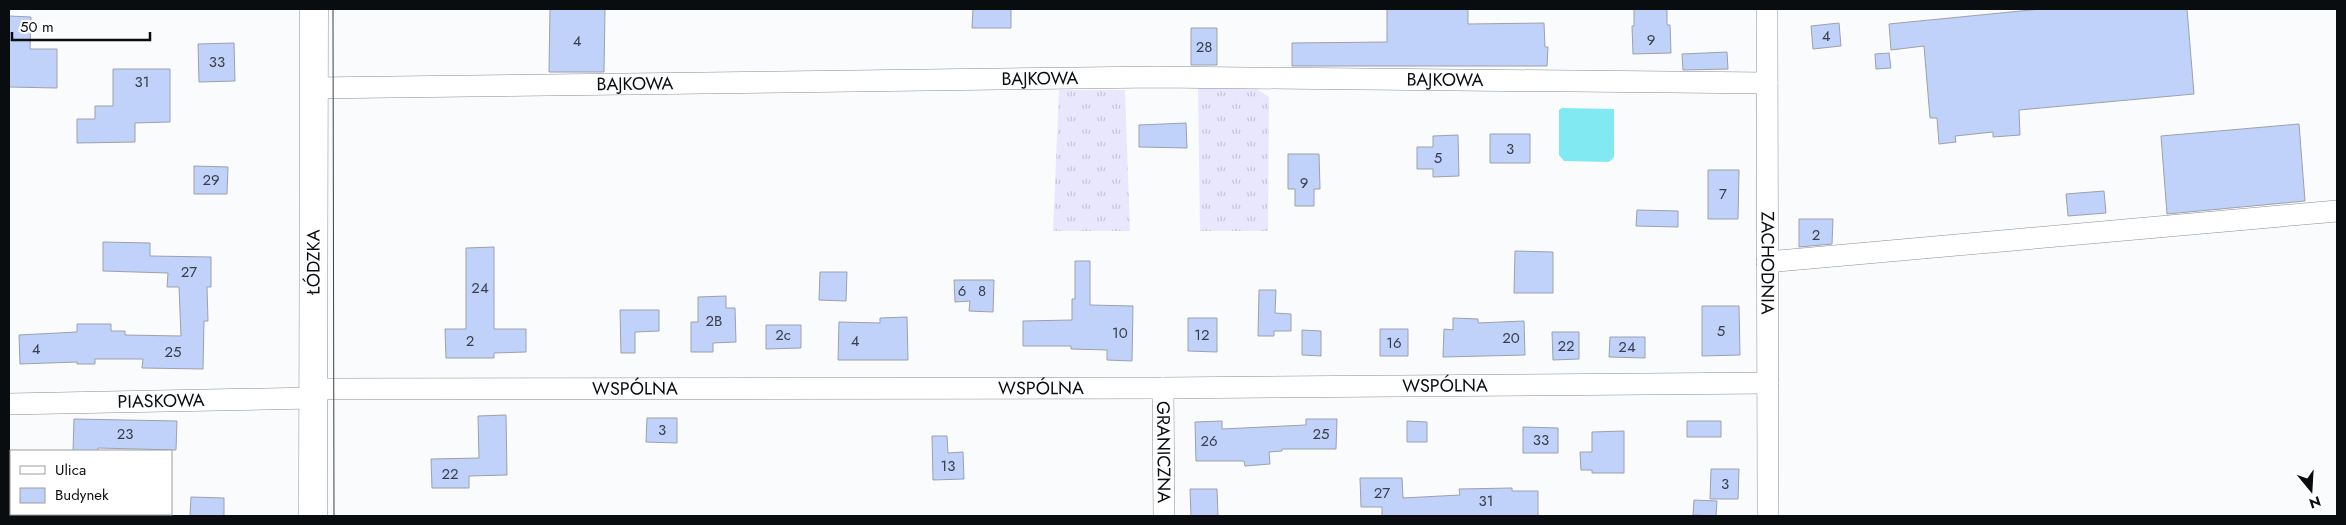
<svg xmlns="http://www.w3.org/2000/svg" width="2346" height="525" font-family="Jost,sans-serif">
	<defs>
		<pattern id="grass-tufts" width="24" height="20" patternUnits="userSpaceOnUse" patternTransform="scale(1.25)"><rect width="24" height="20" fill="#e8e7fe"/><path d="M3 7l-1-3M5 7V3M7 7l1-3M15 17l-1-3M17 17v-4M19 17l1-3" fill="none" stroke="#c6c5d9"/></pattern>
	</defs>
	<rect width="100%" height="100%" fill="#f9fbfd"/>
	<path fill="url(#grass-tufts)" d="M1252,86L1269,97L1268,231H1200L1198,87Z
		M1059,90H1125L1130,231H1053Z"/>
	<path fill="#80e9f2" d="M1562,108L1614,109V157L1609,162L1564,161L1559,155V110Z"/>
	<path fill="#c0d1fa" stroke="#9ca1ac" d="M550,9H605L604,72H549Z
		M973,9H1011V28H972Z
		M1387,9H1468V24L1544,23L1545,47H1548L1547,66H1292V43L1387,42Z
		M1634,9H1667V25H1670L1671,53L1633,54L1632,26H1634Z
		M2041,9H2187L2194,94L2019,110L2020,135L1993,137V132L1955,136L1956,142L1939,144L1937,118H1930L1924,46L1891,50L1889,24Z
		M9,16L31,17L30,49H57V88L9,87Z
		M1839,23L1841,46L1813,49L1811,26Z
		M1191,28H1217V65H1191Z
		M234,43L235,81L199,82L198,44Z
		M1727,52L1728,69L1683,70L1682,54Z
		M1889,53L1891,68L1876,69L1875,54Z
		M113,69H170V122L135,123V142L77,143V119H95V106H113Z
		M1186,123L1187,148L1139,147V125Z
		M2299,124L2305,201L2167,214L2161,136Z
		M1490,134H1530V163H1490Z
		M1458,135L1459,176L1433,177V169H1417V147H1433V136Z
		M1288,154H1319L1320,189H1314V206H1295V189H1288Z
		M194,166L228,167L227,194H194Z
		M1708,170H1739L1738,219H1708Z
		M2104,191L2106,213L2068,216L2066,194Z
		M1637,210L1678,211V227L1636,226Z
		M1799,219H1833L1832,244L1799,247Z
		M103,242L150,243V256L211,257V287H207L208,321H204L203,369L142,368L143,359H95V364H77V362L20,364L19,335L77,332V324H111V331H125V335L181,336L179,287H167L168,273L103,271Z
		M494,247V329H526V352L494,353V358H446L445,329H466V248Z
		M1515,251L1553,252V293H1514Z
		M1075,261H1090V305L1133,306L1132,361L1107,360V350L1071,349V346H1023V321L1072,320V299H1075Z
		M820,272H847L846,301L819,300Z
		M954,280H994L993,312L969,311L970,301L955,302Z
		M1259,290H1276L1275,313L1291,314V331H1274V336H1258Z
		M726,296V308H735L736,342L713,343V352H691V322H698V297Z
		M1702,306H1739L1740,355L1702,356Z
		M620,310H659V331L635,332V353H621Z
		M907,317L908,360H838L839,322L880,323V318Z
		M1188,318H1217V352L1188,351Z
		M1453,318L1478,319V323L1524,321L1525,355L1443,357L1444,329L1453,330Z
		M766,325H801V348L766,349Z
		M1380,329H1408V356H1380Z
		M1302,330L1321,331V356L1302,355Z
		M1552,332H1579V359L1553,360Z
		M1610,337H1645V358L1609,357Z
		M506,415L507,475L469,476V488H432L431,459L479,458L478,416Z
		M647,418H677V443L646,442Z
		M74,419L177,421L176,450L98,448V451H73Z
		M1306,419H1337L1336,449H1282V451L1269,452L1270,464L1245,466L1244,461H1196L1195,422L1222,421V429L1306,425Z
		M1407,421L1427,422V442H1407Z
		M1687,421H1721V437H1687Z
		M1523,427L1558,428V453H1523Z
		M1624,431V473H1592V470H1581L1580,452H1592V432Z
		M932,436H947L948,453L963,452L964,479L933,480Z
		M1711,469H1739L1738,499H1710Z
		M1360,478H1402L1403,498L1460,495L1459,489L1512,488V491H1538V516H1382V507H1361Z
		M1190,489H1217L1218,516H1191Z
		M191,497L224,498V516H190Z
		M1694,500L1717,501L1716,516L1693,515Z"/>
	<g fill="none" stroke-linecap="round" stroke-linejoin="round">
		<g stroke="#879098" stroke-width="22">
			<g id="minor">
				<path id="s1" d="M1767,9L1768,516"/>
				<path id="s2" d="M314,88L1157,77L1767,83"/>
				<path d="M1767,262L2337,211"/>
				<path id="s3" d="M1163,388L1164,516"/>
				<path id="s4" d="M313,389L1163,388L1768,383"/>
				<path id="s5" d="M9,404L313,398"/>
			</g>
		</g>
		<g stroke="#879098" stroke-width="29">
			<g id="major">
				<path id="s6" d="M313,516L314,9"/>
			</g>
		</g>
		<use href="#minor" stroke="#fff" stroke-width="21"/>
		<use href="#major" stroke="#fff" stroke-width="28"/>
		<path stroke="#3e4144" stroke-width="1" d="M333,9L334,516"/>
	</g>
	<g text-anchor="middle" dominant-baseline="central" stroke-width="5" stroke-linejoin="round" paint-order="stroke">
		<g font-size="15" fill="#383e4a">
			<text x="1826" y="36">4</text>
			<text x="1651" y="40">9</text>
			<text x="577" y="41">4</text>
			<text x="1204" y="47">28</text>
			<text x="217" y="62">33</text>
			<text x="142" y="82">31</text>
			<text x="1510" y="149">3</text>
			<text x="1438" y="158">5</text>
			<text x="211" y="180">29</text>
			<text x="1304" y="183">9</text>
			<text x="1723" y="194">7</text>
			<text x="1816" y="235">2</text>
			<text x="189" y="272">27</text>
			<text x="480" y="288">24</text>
			<text x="962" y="291">6</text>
			<text x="982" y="291">8</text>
			<text x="714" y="321">2B</text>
			<text x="1721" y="331">5</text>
			<text x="1120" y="333">10</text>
			<text x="783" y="335">2c</text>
			<text x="1202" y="335">12</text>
			<text x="1511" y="338">20</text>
			<text x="470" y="341">2</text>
			<text x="855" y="341">4</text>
			<text x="1394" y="343">16</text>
			<text x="1566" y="346">22</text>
			<text x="1627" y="347">24</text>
			<text x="36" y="349">4</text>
			<text x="173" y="352">25</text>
			<text x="662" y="430">3</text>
			<text x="125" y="434">23</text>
			<text x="1321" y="434">25</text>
			<text x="1541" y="440">33</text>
			<text x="1209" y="441">26</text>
			<text x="948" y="466">13</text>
			<text x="450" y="474">22</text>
			<text x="1725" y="484">3</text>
			<text x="1382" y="493">27</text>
			<text x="1486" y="501">31</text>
		</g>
		<g font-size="18" fill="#0a0d10" stroke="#fff">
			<text stroke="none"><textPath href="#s2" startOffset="726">BAJKOWA</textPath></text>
			<text stroke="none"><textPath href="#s2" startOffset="1131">BAJKOWA</textPath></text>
			<text stroke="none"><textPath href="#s2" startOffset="321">BAJKOWA</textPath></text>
			<text stroke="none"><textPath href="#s6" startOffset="254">ŁÓDZKA</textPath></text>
			<text stroke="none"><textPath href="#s1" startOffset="254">ZACHODNIA</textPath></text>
			<text stroke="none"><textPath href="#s4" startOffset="1132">WSPÓLNA</textPath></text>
			<text stroke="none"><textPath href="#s4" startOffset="322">WSPÓLNA</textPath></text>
			<text stroke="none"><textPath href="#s4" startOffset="728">WSPÓLNA</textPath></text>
			<text stroke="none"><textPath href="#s5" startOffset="152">PIASKOWA</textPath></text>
			<text stroke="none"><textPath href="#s3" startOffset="64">GRANICZNA</textPath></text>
		</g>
	</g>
	<rect width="2346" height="525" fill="none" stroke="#0a0d10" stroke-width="20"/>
	<rect x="10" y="450" width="162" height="65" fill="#ffffff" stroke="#9d9e9f"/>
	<rect x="20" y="466" width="25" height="8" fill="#ffffff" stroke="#9d9e9f"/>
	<text x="55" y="475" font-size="15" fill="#0a0d10">Ulica</text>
	<rect x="20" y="488" width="25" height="15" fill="#c0d1fa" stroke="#9d9e9f"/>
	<text x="55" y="500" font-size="15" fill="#0a0d10">Budynek</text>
	<g transform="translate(2311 490) rotate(162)" stroke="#ffffff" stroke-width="4" paint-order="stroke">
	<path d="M0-4L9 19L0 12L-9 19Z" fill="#0a0d10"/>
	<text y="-8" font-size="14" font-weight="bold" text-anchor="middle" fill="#0a0d10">N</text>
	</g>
	<path d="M12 32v8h138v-8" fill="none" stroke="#0a0d10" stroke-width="2.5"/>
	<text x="20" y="32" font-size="15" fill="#0a0d10" stroke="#ffffff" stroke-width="4" paint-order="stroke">50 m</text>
</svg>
